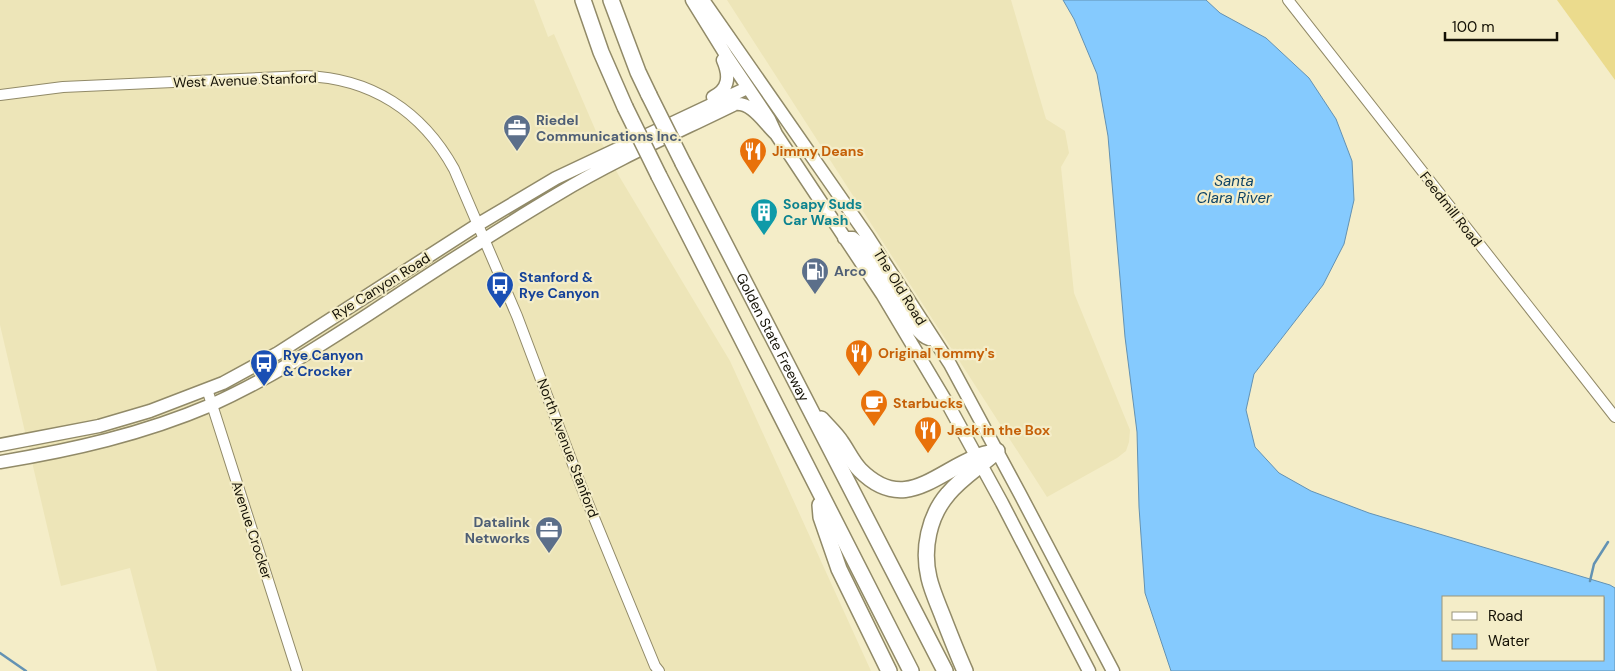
<svg xmlns="http://www.w3.org/2000/svg" width="1615" height="671" font-family="'DM Sans',sans-serif">
	<rect width="100%" height="100%" fill="#f4edc8"/>
	<path fill="#ede5b8" d="M0,0H534L547,34L548,37L554,34L598,136L619,176L730,361L871,671H157L130,568L61,586L0,325Z
		M727,0H1011L1046,119L1065,131L1069,153L1061,167L1074,293L1130,430L1129,442L1126,451L1117,458L1047,497Z"/>
	<path fill="#ebdb8d" d="M1557,0H1615V80Z"/>
	<path fill="#85cafe" stroke="#6392b3" fill-rule="evenodd" d="M1063,0H1206L1220,13L1266,38L1309,78L1336,119L1352,161L1354,200L1344,244L1323,285L1254,374L1246,410L1255,447L1279,473L1311,491L1369,513L1610,585L1615,588V671H1171L1145,593L1139,507L1137,432L1125,337L1108,136L1097,74L1074,19ZM1444,597H1604V660H1444Z"/>
	<g fill="none" stroke-linecap="round" stroke-linejoin="round">
		<path stroke="#6392b3" stroke-width="2.5" d="M1590,581L1594,564L1608,542
			M0,653L26,671"/>
		<g stroke="#918a68" stroke-width="12">
			<path id="minor" d="M1288,0L1615,417
				M0,95L63,87L305,76C371,78 422,111 454,169L517,316L583,491L655,666L659,671
				M207,389L297,671"/>
		</g>
		<g stroke="#918a68" stroke-width="15">
			<path id="major" d="M692,0L726,55L769,119L776,134L882,294L950,408L1002,503L1089,671
				M703,0L868,237L950,364L1020,494L1113,671
				M713,97C729,89 730,76 723,60
				M844,238H853L859,243L888,285L893,288L900,287
				M882,294L894,295L897,298C904,309 916,335 929,339
				M0,445L99,426L150,411L223,383L278,353L477,225L556,178L747,88
				M0,462C73,450 143,434 211,405C267,380 318,347 369,314C431,273 494,232 558,194C614,160 676,133 735,104C752,102 764,123 776,134"/>
		</g>
		<g stroke="#918a68" stroke-width="18">
			<g id="highway">
				<path d="M583,0L601,52L625,107"/>
				<path d="M611,0L638,72L649,95"/>
				<path id="s1" d="M683,163L945,671"/>
				<path d="M659,176L911,671"/>
				<path d="M821,419C828,427 836,434 841,442C848,452 852,462 860,470C904,514 935,473 977,457C983,454 989,453 995,452"/>
				<path d="M820,505L821,517L839,569L889,671"/>
				<path d="M965,671C957,653 950,635 943,617C938,604 932,591 929,578C922,549 929,516 948,494C962,477 981,466 997,451"/>
			</g>
		</g>
		<use href="#minor" stroke="#fff" stroke-width="10"/>
		<use href="#major" stroke="#fff" stroke-width="12"/>
		<use href="#highway" stroke="#fff" stroke-width="15"/>
		<g stroke="#918a68" stroke-width="18" stroke-linecap="butt">
			<path id="highway-bridge" d="M649,95L683,163
				M625,107L659,176"/>
		</g>
		<use href="#highway-bridge" stroke="#fff" stroke-width="15"/>
	</g>
	<defs>
		<g id="office-pin" transform="scale(1.4375)"><path d="M0 17L-7.5 6A9.5 9.5 0 1 1 7.5 6Z" fill="#5c6f8a" stroke="#f4edc8"/><path d="M-6-3h4V-5.5h4V-3h4V5H-6ZM-1-4.5V-3h2v-1.5ZM-6 0V1H6V0Z" fill="#fff"/></g>
		<g id="restaurant-pin" transform="scale(1.4375)"><path d="M0 17L-7.5 6A9.5 9.5 0 1 1 7.5 6Z" fill="#e8710a" stroke="#f4edc8"/><path d="M-5-6h1v4h1v-4h1v4h1v-4h1v5L-1.5 .5V6h-2V.5L-5-1ZM5-6V6H3V1.5H1.5Q1.5-4 5-6Z" fill="#fff"/></g>
		<g id="building-pin" transform="scale(1.4375)"><path d="M0 17L-7.5 6A9.5 9.5 0 1 1 7.5 6Z" fill="#0f9aa8" stroke="#f4edc8"/><path d="M-4-6H4V6H1V3H-1V6H-4ZM-2.5-4.3h1.7v1.8h-1.7ZM.8-4.3h1.7v1.8H.8ZM-2.5-1h1.7V.8h-1.7ZM.8-1h1.7V.8H.8Z" fill="#fff"/></g>
		<g id="fuel-pin" transform="scale(1.4375)"><path d="M0 17L-7.5 6A9.5 9.5 0 1 1 7.5 6Z" fill="#5c6f8a" stroke="#f4edc8"/><path d="M-5.5-6h7V0h2V4h1.3V-2.5L3-4.5l.8-.8L6-3V5H2.5V1h-1V6h-7ZM-4.2-4.7v3.2H.2V-4.7Z" fill="#fff"/></g>
		<g id="bus-pin" transform="scale(1.4375)"><path d="M0 17L-7.5 6A9.5 9.5 0 1 1 7.5 6Z" fill="#1a4fb4" stroke="#f4edc8"/><path d="M-5-6H5V4H4V6H2V4H-2V6H-4V4H-5ZM-3.5-4V0h7V-4ZM-3.5 1.2v1.5H-2V1.2ZM2 1.2v1.5H3.5V1.2Z" fill="#fff"/></g>
		<g id="cafe-pin" transform="scale(1.4375)"><path d="M0 17L-7.5 6A9.5 9.5 0 1 1 7.5 6Z" fill="#e8710a" stroke="#f4edc8"/><path d="M-5.5-4.5H6V0H3Q3 3.5 0 3.5H-2.5Q-5.5 3.5-5.5 0ZM3-3.2v2h1.7v-2ZM-6 4.5H4V6H-6Z" fill="#fff"/></g>
	</defs>
	<g fill-rule="evenodd">
		<use href="#office-pin" x="517" y="128"/>
		<use href="#restaurant-pin" x="753" y="151"/>
		<use href="#building-pin" x="764" y="212"/>
		<use href="#fuel-pin" x="815" y="271"/>
		<use href="#bus-pin" x="500" y="285"/>
		<use href="#restaurant-pin" x="859" y="353"/>
		<use href="#bus-pin" x="264" y="363"/>
		<use href="#cafe-pin" x="874" y="403"/>
		<use href="#restaurant-pin" x="928" y="430"/>
		<use href="#office-pin" x="549" y="530"/>
	</g>
	<g text-anchor="middle" dominant-baseline="central" stroke-width="4.5" stroke-linejoin="round" paint-order="stroke">
		<g font-size="14" fill="#141105" stroke="#f4edc8">
			<text transform="translate(245 80) rotate(-2)">West Avenue Stanford</text>
			<text transform="translate(1451 209) rotate(52)">Feedmill Road</text>
			<text transform="translate(381 286) rotate(-32)">Rye Canyon Road</text>
			<text transform="translate(900 287) rotate(58)">The Old Road</text>
			<text stroke="none"><textPath href="#s1" startOffset="196">Golden State Freeway</textPath></text>
			<text transform="translate(568 448) rotate(69)">North Avenue Stanford</text>
			<text transform="translate(252 530) rotate(72)">Avenue Crocker</text>
		</g>
		<g font-size="14" font-weight="bold" fill="#4e5e75" stroke="#f4edc8" text-anchor="start">
			<text x="536" y="120">Riedel<tspan x="536" dy="16">Communications Inc.</tspan></text>
			<text x="834" y="271">Arco</text>
			<text x="530" y="522" text-anchor="end">Datalink<tspan x="530" dy="16">Networks</tspan></text>
		</g>
		<g font-size="14" font-weight="bold" fill="#c56008" stroke="#f4edc8" text-anchor="start">
			<text x="772" y="151">Jimmy Deans</text>
			<text x="878" y="353">Original Tommy's</text>
			<text x="893" y="403">Starbucks</text>
			<text x="947" y="430">Jack in the Box</text>
		</g>
		<g font-size="14" font-weight="bold" fill="#0d838f" stroke="#f4edc8" text-anchor="start">
			<text x="783" y="204">Soapy Suds<tspan x="783" dy="16">Car Wash</tspan></text>
		</g>
		<g font-size="14" font-weight="bold" fill="#164399" stroke="#f4edc8" text-anchor="start">
			<text x="519" y="277">Stanford &amp;<tspan x="519" dy="16">Rye Canyon</tspan></text>
			<text x="283" y="355">Rye Canyon<tspan x="283" dy="16">&amp; Crocker</tspan></text>
		</g>
		<g font-size="15" font-style="italic" fill="#0e4365" stroke="#f4edc8">
			<text x="1234" y="181">Santa<tspan x="1234" dy="17">Clara River</tspan></text>
		</g>
	</g>
	<rect x="1442" y="596" width="162" height="65" fill="#f4edc8" stroke="#9a957a"/>
	<rect x="1452" y="612" width="25" height="8" fill="#ffffff" stroke="#9a957a"/>
	<text x="1488" y="621" font-size="15" fill="#141105">Road</text>
	<rect x="1452" y="634" width="25" height="15" fill="#85cafe" stroke="#9a957a"/>
	<text x="1488" y="646" font-size="15" fill="#141105">Water</text>
	<path d="M1445 32v8h112v-8" fill="none" stroke="#141105" stroke-width="2.5"/>
	<text x="1452" y="32" font-size="15" fill="#141105" stroke="#f4edc8" stroke-width="4" paint-order="stroke">100 m</text>
</svg>
